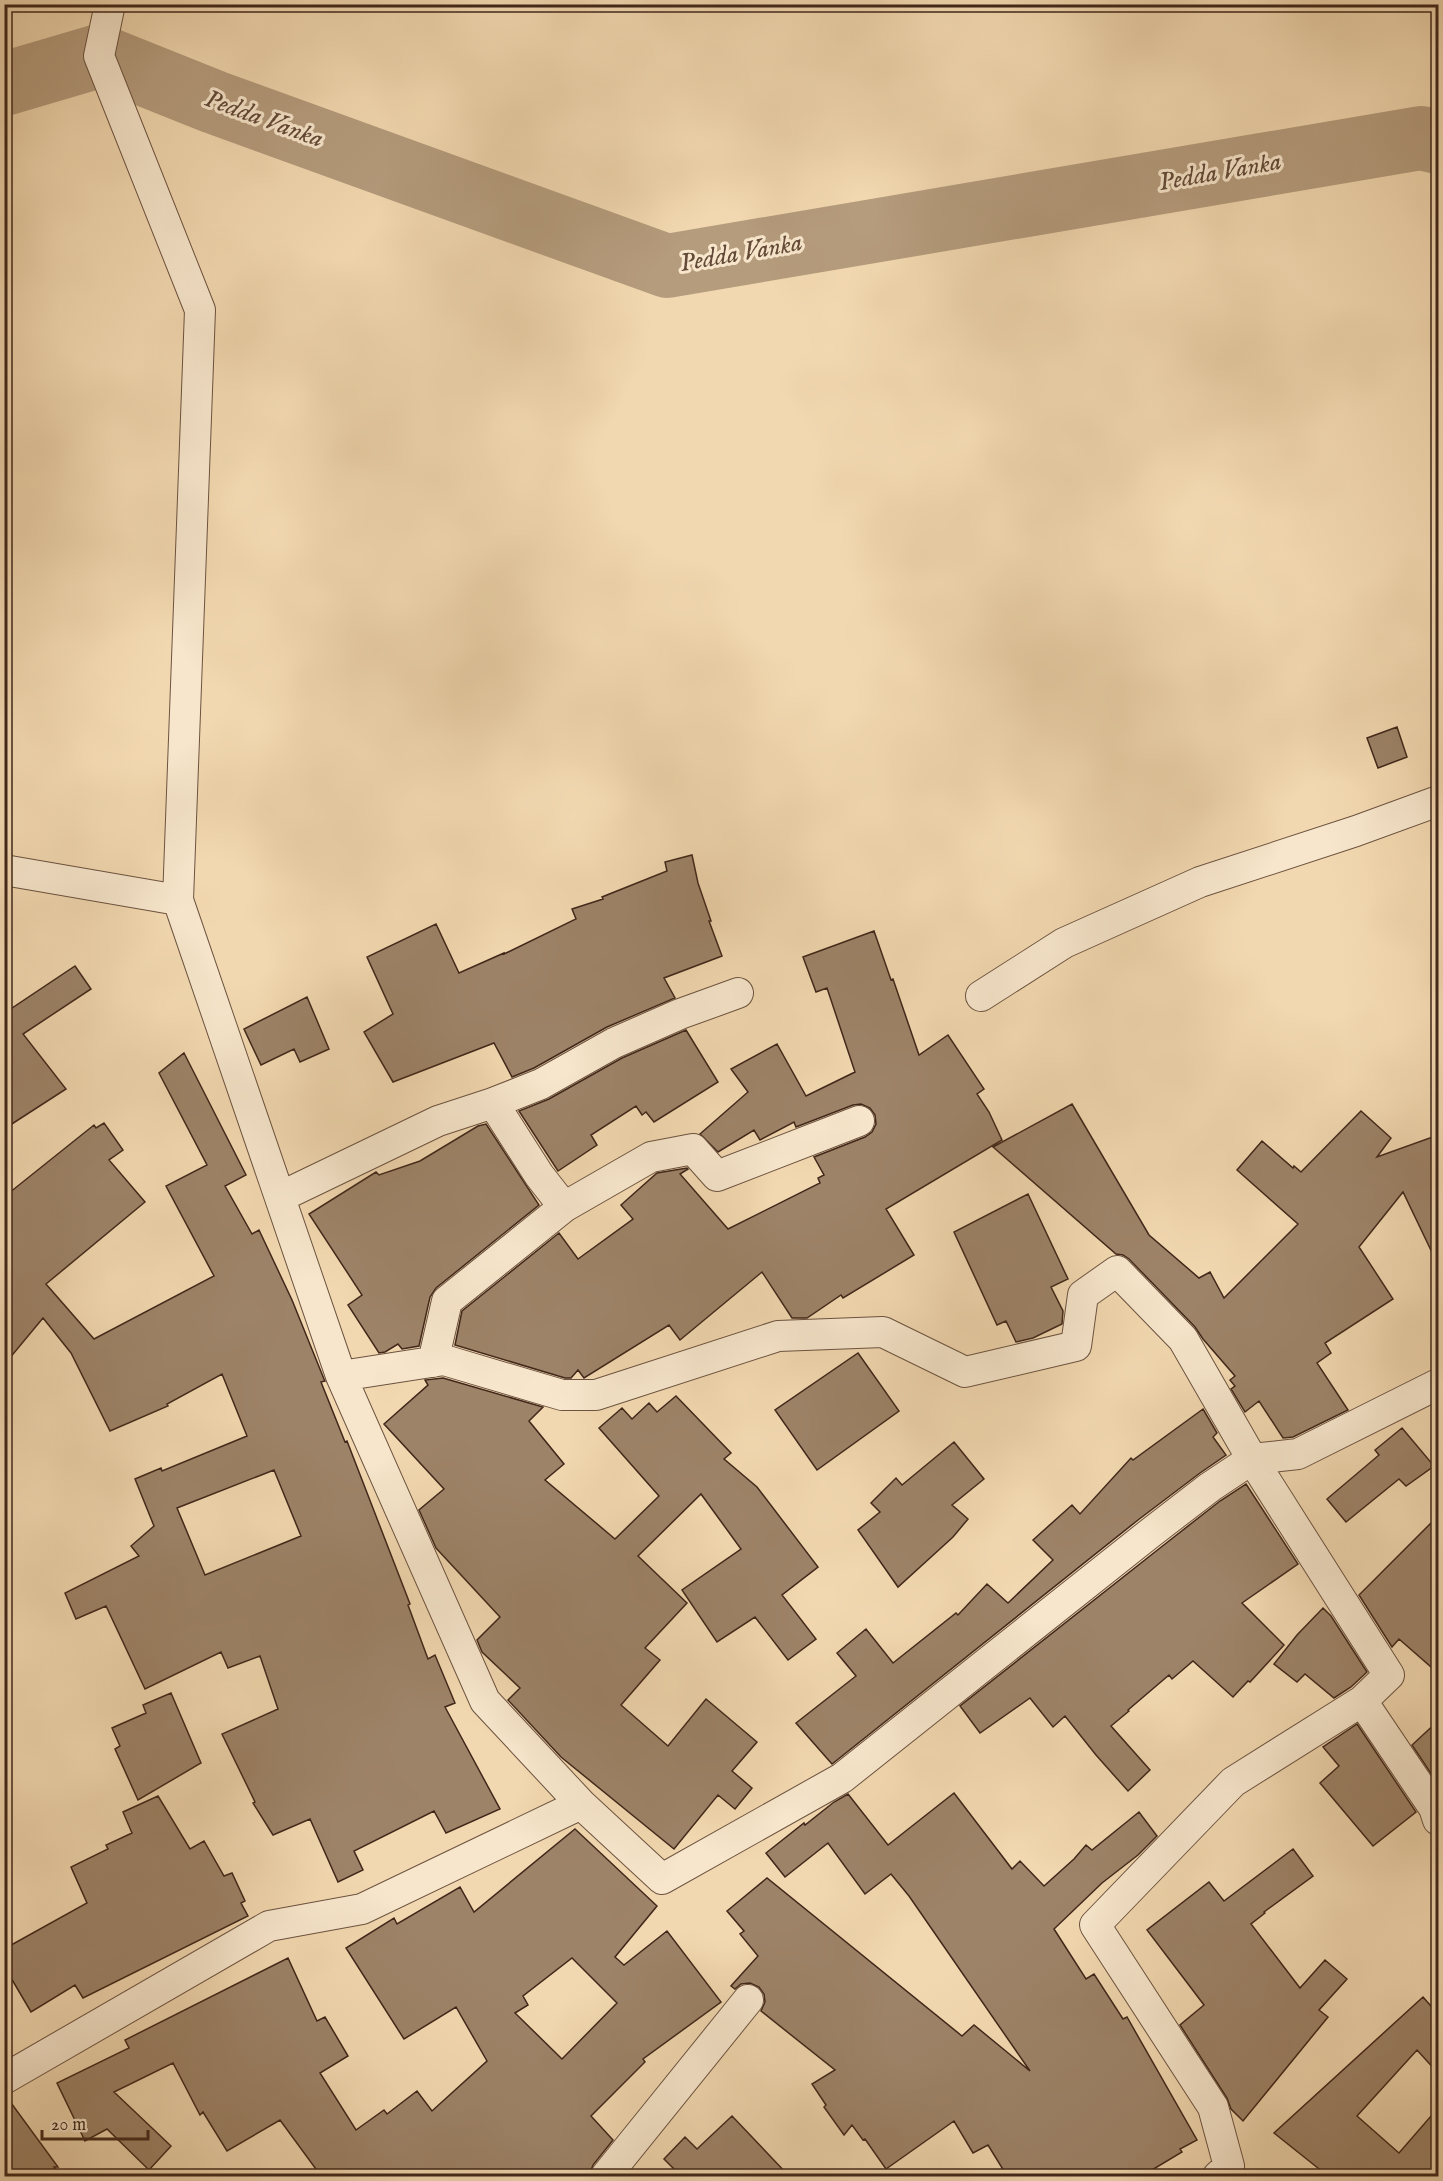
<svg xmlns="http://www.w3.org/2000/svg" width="1443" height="2181" font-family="'IM FELL English',serif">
	<rect width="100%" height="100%" fill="#f2d8b0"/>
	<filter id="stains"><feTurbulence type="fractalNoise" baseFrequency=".00333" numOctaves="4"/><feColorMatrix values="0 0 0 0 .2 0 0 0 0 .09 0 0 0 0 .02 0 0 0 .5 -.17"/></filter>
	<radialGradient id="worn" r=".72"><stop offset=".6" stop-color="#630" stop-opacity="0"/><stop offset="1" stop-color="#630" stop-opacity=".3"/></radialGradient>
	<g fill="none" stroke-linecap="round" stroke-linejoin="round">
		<path stroke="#b59c7d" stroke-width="64" d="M4,84L99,56L214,102L667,266L1421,138L1438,142"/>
	</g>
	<path fill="#9d8368" stroke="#40271a" stroke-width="1.5" fill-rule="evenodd" d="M1397,727L1407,757L1378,768L1367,738Z
		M692,855L698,883L711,921H709L722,956L664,978L675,998L607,1027L534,1068L512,1077L494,1043L393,1082L364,1032L393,1014L367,957L436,924L459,973L504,953V954L576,919L572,909L603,899L602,897L667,871L665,862Z
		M874,931L891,980L893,979L919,1055L948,1035L984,1089L977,1094L989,1112L1002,1140L886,1209L914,1255L843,1298L841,1295L807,1318H792L762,1272L680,1340L669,1325L584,1378L578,1370L571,1378H565L455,1345L462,1311L559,1233L578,1259L633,1219L621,1205L657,1173L687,1168L688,1169L680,1174L728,1229L820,1183L818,1178L824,1175L814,1157L865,1137L872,1132L876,1124L875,1115L870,1108L861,1104L853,1105L796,1127L794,1122L760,1140L754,1130L718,1152L700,1134L748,1092L731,1069L777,1044L806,1096L855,1072L827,988L816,992L803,957Z
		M75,966L91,989L23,1034L66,1089L4,1129V1010L6,1012Z
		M307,997L329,1049L300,1062L294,1049L261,1065L244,1029Z
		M686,1030L718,1082L654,1122L646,1112L642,1115L636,1106L591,1135L597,1145L558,1171L519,1111L549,1099L622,1058Z
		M184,1053L246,1175L225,1186L252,1234L259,1230L292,1300L324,1379L325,1381L321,1382L345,1442L347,1441L410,1604L408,1605L428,1659L435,1655L455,1703L445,1707L500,1809L446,1833L434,1811L354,1851L363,1870L338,1882L310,1819L273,1835L253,1803L255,1802L222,1734L278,1709L260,1656L228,1668L221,1652L145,1689L106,1606L76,1619L65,1593L139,1556L131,1546L154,1526L135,1479L161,1468L162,1471L247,1436L222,1374L167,1404L168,1406L110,1431L71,1353L43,1318L4,1365V1197L94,1125L96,1128L104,1123L123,1150L109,1160L145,1202L46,1284L94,1339L214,1276L166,1186L207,1165L159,1073ZM274,1470L301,1536L205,1575L177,1508Z
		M1072,1104L1149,1235L1199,1278L1210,1272L1224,1298L1298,1224L1237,1170L1262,1141L1293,1168L1294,1166L1301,1172L1361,1111L1391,1138L1377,1157L1438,1135V1265L1403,1192L1359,1247L1393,1299L1325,1343L1331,1353L1317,1363L1348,1410L1293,1437L1283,1438L1259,1401L1245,1412L1231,1389L1235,1386L1230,1380L1235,1376L1203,1339L1195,1327L1129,1259L1123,1255L1116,1254L993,1147Z
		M486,1124L539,1205L436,1288L430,1297L419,1346L402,1349L398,1344L385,1352L379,1353L348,1305L362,1295L309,1214L376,1172L379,1175L420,1161L478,1126Z
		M1028,1194L1068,1279L1051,1287L1063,1311L1062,1324L1033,1338L1016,1342L1006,1321L997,1325L954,1232Z
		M858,1353L899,1411L817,1470L775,1410Z
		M443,1378L543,1407L529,1421L564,1464L545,1480L615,1539L659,1496L599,1428L622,1408L632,1419L649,1403L657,1412L676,1396L731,1453L724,1459L757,1487L818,1567L782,1595L816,1639L788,1660L755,1617L717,1642L682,1590L741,1549L701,1494L638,1556L687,1603L645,1648L660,1660L621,1705L668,1746L706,1699L757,1742L732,1771L752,1788L735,1809L718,1795L674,1849L561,1757L508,1700L520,1688L482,1652L477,1640L500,1617L436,1548L419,1510L444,1489L384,1424L428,1385L425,1380Z
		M1203,1409L1217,1433L1213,1437L1226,1455L1200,1473L1138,1520L832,1764L796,1723L856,1676L837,1653L866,1629L893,1663L956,1613L958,1615L987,1584L1008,1603L1053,1560L1033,1540L1072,1505L1080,1514L1131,1458L1133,1460Z
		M1402,1428L1434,1466L1406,1486L1399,1479L1346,1522L1327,1499L1379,1455L1375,1450Z
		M954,1442L984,1479L952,1505L968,1519L953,1537L898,1587L858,1530L880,1512L871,1503L896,1478L902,1485Z
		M1246,1484L1298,1564L1242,1603L1284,1645L1250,1682L1248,1681L1233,1697L1193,1661L1172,1679L1169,1675L1128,1710L1129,1711L1111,1726L1150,1770L1128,1791L1096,1755L1065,1716L1053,1727L1030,1698L980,1733L960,1706L1160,1548L1220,1501Z
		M1438,1516V1673L1399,1639L1392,1647L1359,1595Z
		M1323,1608L1331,1616L1367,1672L1351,1687L1334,1698L1305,1674L1297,1682L1274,1664L1297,1635Z
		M171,1693L201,1763L138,1800L115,1749L120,1746L112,1728L146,1713L143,1705Z
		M1438,1721V1784L1412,1745Z
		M1357,1724L1416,1812L1373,1846L1320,1783L1339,1766L1323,1747Z
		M954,1793L1012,1869L1020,1861L1044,1886L1074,1859L1086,1845L1092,1850L1139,1812L1157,1836L1138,1855L1102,1883L1054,1929L1086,1979L1094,1974L1123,2019L1127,2017L1197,2140L1180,2149L1182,2152L1142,2176H1007L988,2145L973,2153L954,2121L886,2169L865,2139L863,2140L852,2125L844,2135L824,2107L826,2105L812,2084L835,2070L761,2011L765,2002L764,1994L759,1987L750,1983L741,1984L735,1989L731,1986L758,1956L740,1934L744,1931L727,1911L767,1878L962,2036L974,2025L1030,2071L909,1896L891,1874L865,1894L828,1843L785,1877L766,1853L804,1823L805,1825L834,1802L848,1794L888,1845Z
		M158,1796L190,1849L204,1841L224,1876L232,1873L245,1901L241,1903L248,1916L83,1998L75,1985L31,2012L4,1966V1949L87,1903L71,1867L108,1849L106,1845L132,1833L123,1812Z
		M575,1829L657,1906L615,1957L624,1965L667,1931L721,2002L643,2059L645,2062L591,2116L613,2140L593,2165L589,2176H321L280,2120L227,2151L203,2112L200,2115L173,2063L114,2092L171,2146L149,2170L107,2129L85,2141L57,2083L129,2048L125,2040L288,1958L317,2021L325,2017L348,2056L320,2073L356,2130L384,2110L387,2114L417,2091L432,2111L487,2061L456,2007L404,2039L346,1948L394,1918L397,1924L460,1887L474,1912ZM572,1958L617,2003L562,2059L515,2013L528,2005L523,1996Z
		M1293,1849L1313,1876L1264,1912L1265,1913L1251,1924L1300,1988L1325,1960L1347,1979L1319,2010L1328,2017L1243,2121L1231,2109L1227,2098L1180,2025L1204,2005L1147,1930L1209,1882L1224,1901Z
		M1423,1997L1438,2014V2073L1417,2050L1357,2116L1399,2153L1438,2108V2176H1328L1274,2133Z
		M4,2096H6L58,2167H54L62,2176H4Z
		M732,2116L789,2176H667L674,2169L664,2159L685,2137L697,2149Z"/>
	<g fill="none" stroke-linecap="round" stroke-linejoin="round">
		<g stroke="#6c5340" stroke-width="32">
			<path id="minor" d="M4,870L178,900L200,310L99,56L110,4
				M178,900L341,1376L485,1701L581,1804
				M981,996L1064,943L1200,882L1356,831L1438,801
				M493,1103L541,1084L614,1043L680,1014L738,993
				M280,1197L438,1121L493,1103L539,1175L564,1207L447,1301L433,1362
				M564,1207L651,1157L693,1149L717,1176L859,1121
				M341,1376L444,1360L562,1395H596L778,1336L883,1332L965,1372L1076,1346L1083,1295L1117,1271L1183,1339L1252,1459L1389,1675L1362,1701L1233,1782L1095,1925L1213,2107L1229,2166L1218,2176
				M1362,1701L1434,1808L1438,1820
				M4,2079L269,1926L362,1909L581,1804L662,1879L842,1778L1149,1534L1210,1487L1252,1459L1298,1454L1438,1384
				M606,2176L748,2000"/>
		</g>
		<use href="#minor" stroke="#f7e6cc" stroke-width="30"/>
	</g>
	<g text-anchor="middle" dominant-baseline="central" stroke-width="6" stroke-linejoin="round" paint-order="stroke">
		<g font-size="26" font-style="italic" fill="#634a38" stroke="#f7e6cc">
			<text transform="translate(264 119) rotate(20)">Pedda Vanka</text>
			<text transform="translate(1220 172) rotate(-10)">Pedda Vanka</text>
			<text transform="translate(741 253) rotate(-10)">Pedda Vanka</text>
		</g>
	</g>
	<rect width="1443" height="2181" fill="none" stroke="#f2d8b0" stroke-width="24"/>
	<rect x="6" y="6" width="1431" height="2169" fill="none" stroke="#40271a" stroke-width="3"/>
	<rect x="12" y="12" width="1419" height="2157" fill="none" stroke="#40271a" stroke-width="1.5"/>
	<path d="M42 2130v9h106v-9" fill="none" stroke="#40271a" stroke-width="3"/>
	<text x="51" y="2130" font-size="18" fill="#40271a" stroke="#f7e6cc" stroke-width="4.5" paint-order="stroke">20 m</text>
	<rect width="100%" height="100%" filter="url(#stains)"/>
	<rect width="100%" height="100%" fill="url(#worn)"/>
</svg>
